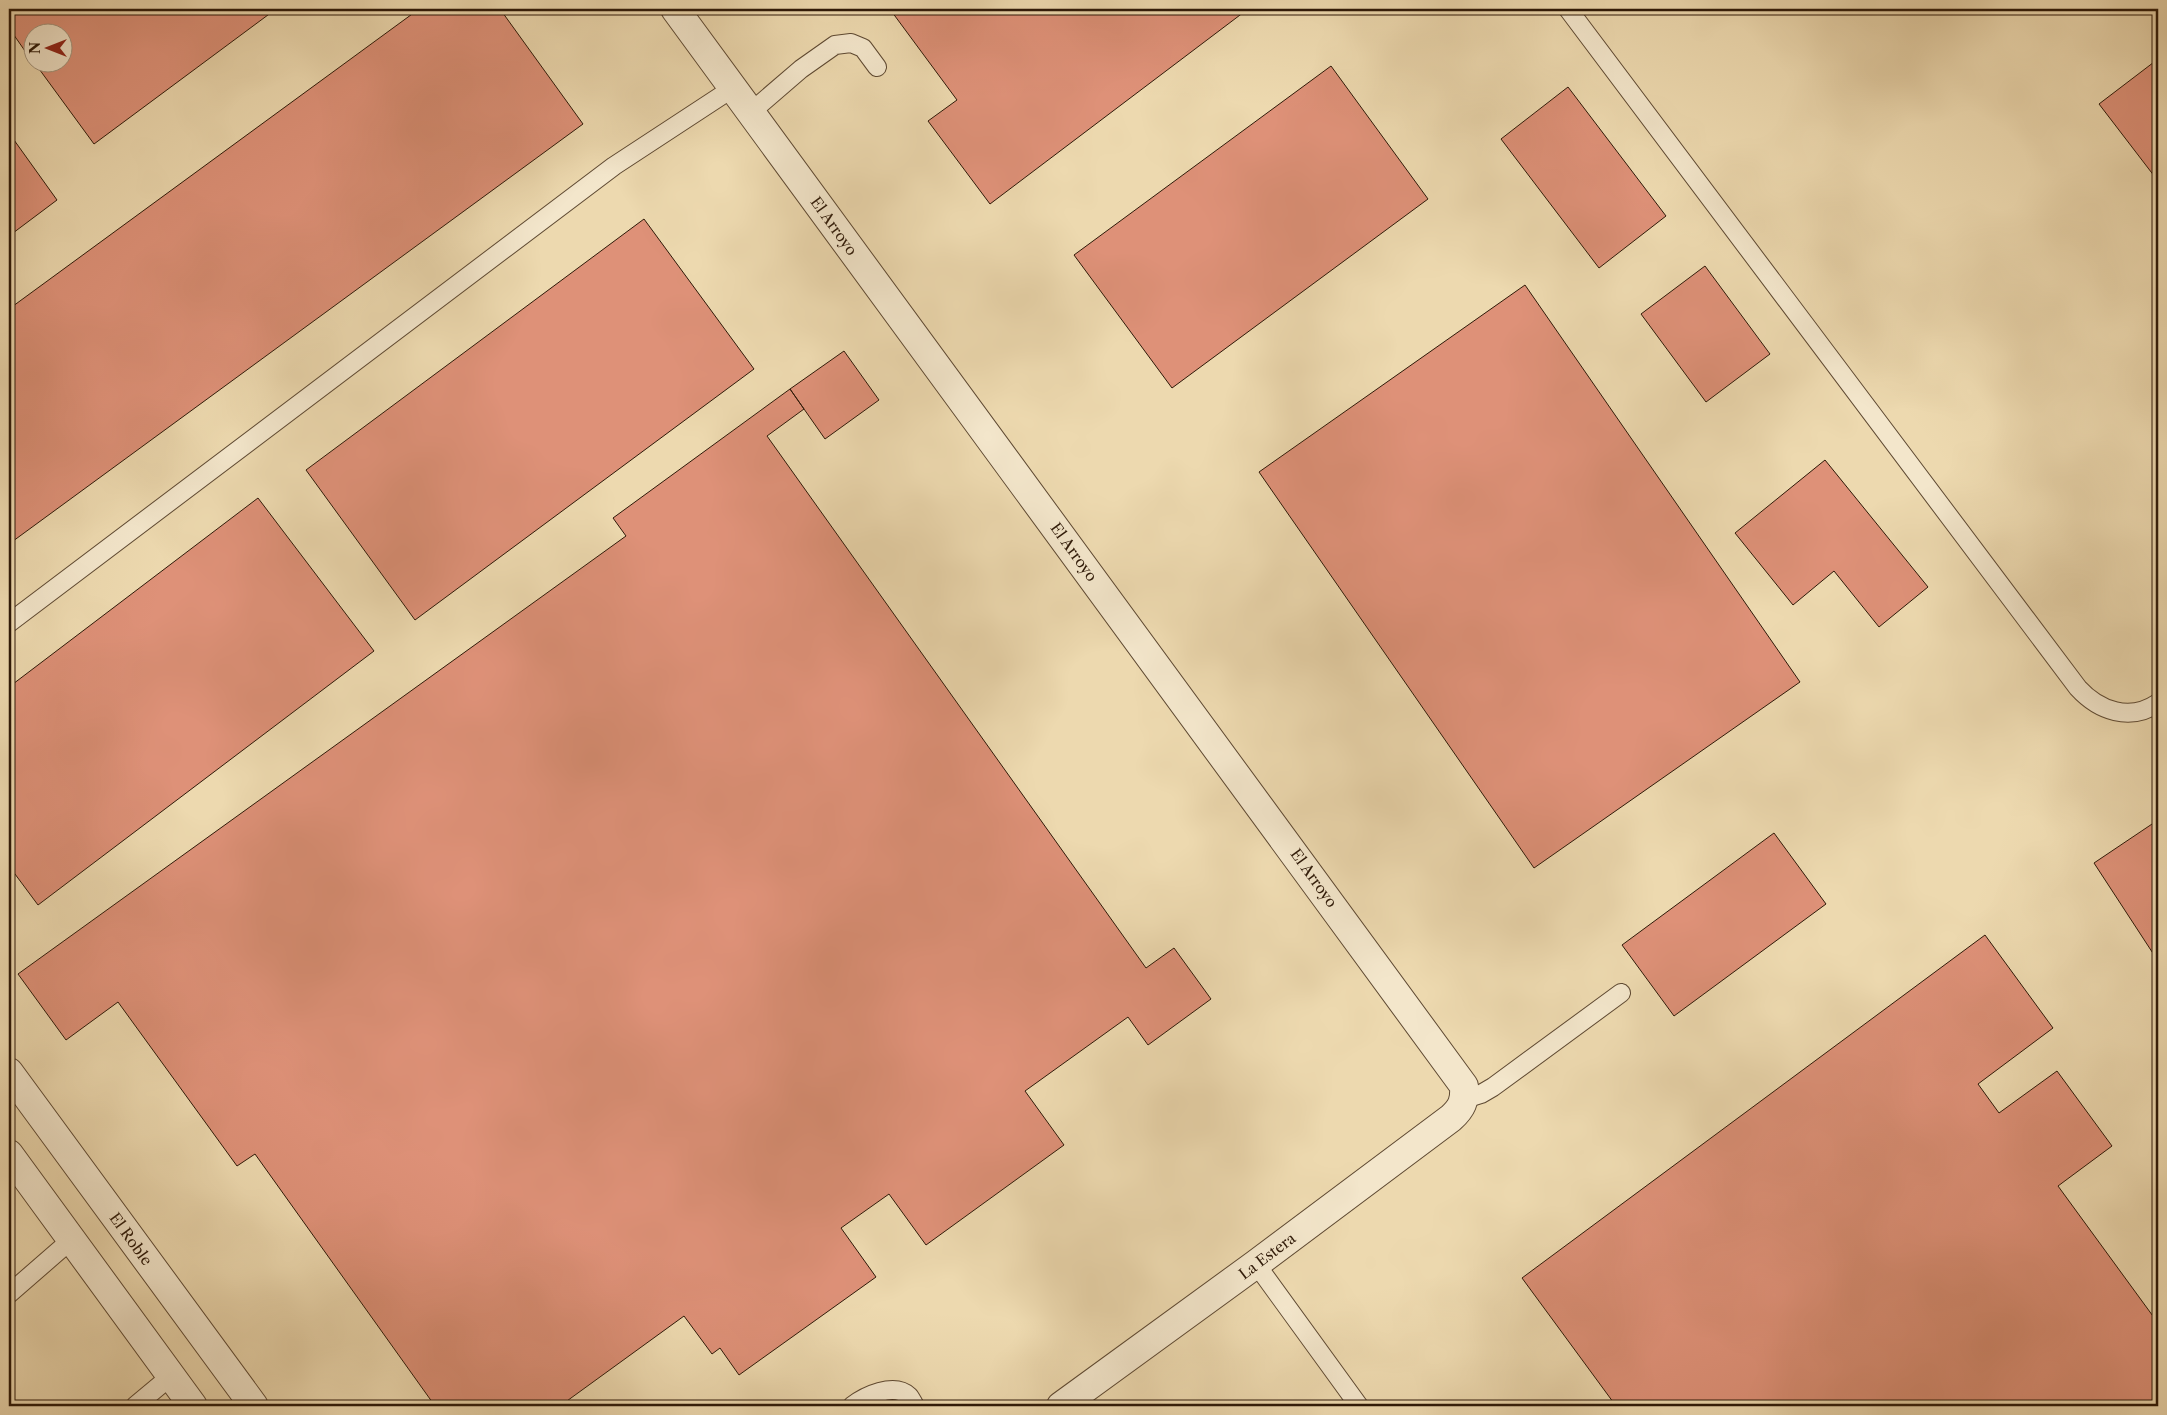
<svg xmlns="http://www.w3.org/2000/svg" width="2167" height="1415" font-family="'Libre Caslon Text',serif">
	<rect width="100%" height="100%" fill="#edd9af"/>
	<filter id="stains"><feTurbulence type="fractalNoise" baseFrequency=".004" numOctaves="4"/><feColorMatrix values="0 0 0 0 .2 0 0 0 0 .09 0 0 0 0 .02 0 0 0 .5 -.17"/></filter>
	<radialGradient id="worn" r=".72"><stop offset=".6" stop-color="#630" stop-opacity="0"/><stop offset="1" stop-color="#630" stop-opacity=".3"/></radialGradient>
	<path fill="#de9178" stroke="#2e1908" d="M9,9H276L94,144L34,62H62V32H32V61L9,28Z
		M419,9H500L583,124L9,544V309Z
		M895,9H1242L1244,12L990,204L928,121L957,100L892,12Z
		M2158,59V181L2099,104Z
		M1331,66L1428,199L1172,388L1074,255Z
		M1568,87L1666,216L1599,268L1501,139Z
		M9,133L57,200L9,236Z
		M644,219L754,369L415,620L306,470Z
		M1705,266L1770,354L1706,402L1641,314Z
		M1525,285L1800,682L1534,868L1259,472Z
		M844,351L879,400L825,439L790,389Z
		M790,389L804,409L767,436L1146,968L1174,948L1211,999L1148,1045L1128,1017L1025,1091L1064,1145L926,1245L889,1194L841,1228L876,1277L739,1375L720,1348L712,1354L684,1316L560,1406H435L255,1154L237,1166L118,1002L66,1040L18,974L626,536L613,518Z
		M1825,460L1928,587L1879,627L1834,571L1793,605L1735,533Z
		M258,498L374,651L38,905L9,866V687Z
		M2158,820V961L2094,863Z
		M1774,833L1826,904L1674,1016L1622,945Z
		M1985,935L2053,1028L1978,1084L1999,1113L2057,1071L2112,1146L2058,1186L2158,1323V1406H1616L1522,1278Z"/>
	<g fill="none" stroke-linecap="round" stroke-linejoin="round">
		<g stroke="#5e4932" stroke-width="20">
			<path id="lane" d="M1568,9L2078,688C2099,711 2130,722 2158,703
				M751,112L801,69L835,45L851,43L863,48L877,67
				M9,623L614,166L733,88
				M1465,1099L1481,1094L1493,1087L1621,993
				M1256,1264L1359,1406
				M9,1294L71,1240
				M135,1406L171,1376
				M852,1406C865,1396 894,1382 909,1396C911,1398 913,1403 915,1406"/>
		</g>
		<g stroke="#5e4932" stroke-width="30">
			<path id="street" d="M675,9L1464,1086C1465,1101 1462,1108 1451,1118L1256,1264L1061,1406
				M9,1072L254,1406
				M9,1154L193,1406"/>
		</g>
		<use href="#lane" stroke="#f3e6cb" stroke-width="18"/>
		<use href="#street" stroke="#f3e6cb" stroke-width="28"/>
	</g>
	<g text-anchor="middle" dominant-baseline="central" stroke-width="4" stroke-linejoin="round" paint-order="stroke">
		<g font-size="15" fill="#2e1908" stroke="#f3e6cb">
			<text transform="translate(834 226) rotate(54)">El Arroyo</text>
			<text transform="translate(1074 552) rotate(54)">El Arroyo</text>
			<text transform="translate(1314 878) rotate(54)">El Arroyo</text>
			<text transform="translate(131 1239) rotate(54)">El Roble</text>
			<text transform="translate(1267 1256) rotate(-37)">La Estera</text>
		</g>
	</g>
	<rect width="2167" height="1415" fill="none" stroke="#edd9af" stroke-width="30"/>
	<rect x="10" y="10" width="2147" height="1395" fill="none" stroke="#2e1908" stroke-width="2.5"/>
	<rect x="15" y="15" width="2137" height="1385" fill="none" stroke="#2e1908"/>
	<g transform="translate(48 48) rotate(270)"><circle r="24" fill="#f3e6cb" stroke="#a4947d"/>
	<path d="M0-4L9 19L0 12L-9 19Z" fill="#8f2418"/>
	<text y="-8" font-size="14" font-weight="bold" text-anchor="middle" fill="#2e1908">N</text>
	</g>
	<rect width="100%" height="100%" filter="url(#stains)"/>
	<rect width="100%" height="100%" fill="url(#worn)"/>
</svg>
